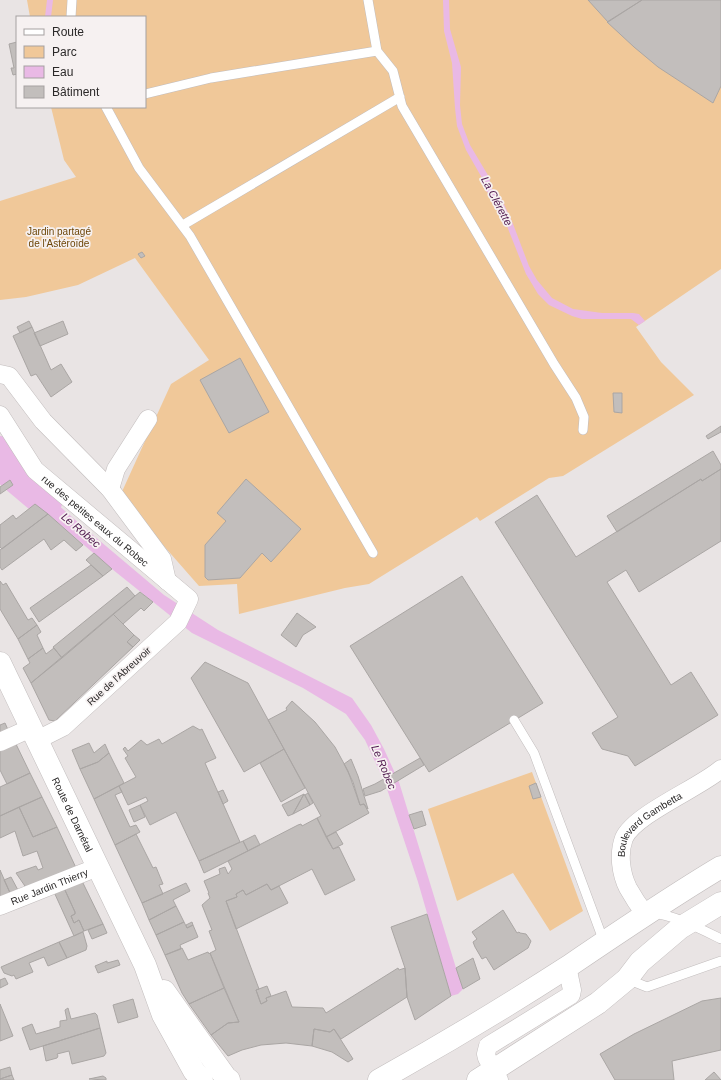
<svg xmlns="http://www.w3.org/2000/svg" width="721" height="1080" font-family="Helvetica,sans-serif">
	<rect width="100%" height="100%" fill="#e9e4e4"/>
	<path fill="#f0c899" d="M27,0H721V269L636,327L661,362L694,395L563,476L549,478L480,521L477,517L369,584L345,588L239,614L237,584L199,586L120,496L171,384L209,360L135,258L78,285L26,297L0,300V201L76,177L64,160L51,107H145V17H30Z
		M532,772L583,911L550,931L513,873L457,901L428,809Z"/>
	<path fill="#e9b9e5" d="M443,0H449L450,29L461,67L460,105L462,124L470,145L489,177L492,189L502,200L513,224L529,266L537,280L552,298L573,309L602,313H633L639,314L645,321L639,325L631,319H582L572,316L549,305L538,294L526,274L499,206L495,199L486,191L482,178L466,150L457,126L455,108L452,63L444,31Z
		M0,443L8,458L0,464Z
		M14,462L31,481L81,525L164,595L218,630L352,698L371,725L384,749L399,782L456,968L463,989L458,994L451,996L418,882L385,783L365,740L346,714L303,688L192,633L112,569L36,504L3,470Z"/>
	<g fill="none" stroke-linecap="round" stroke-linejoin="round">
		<path stroke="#e9b9e5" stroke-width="6" d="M48,17L50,0"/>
		<path stroke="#e9b9e5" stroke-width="36" d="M0,454L14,473L45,499"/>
	</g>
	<path fill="#c2bebc" stroke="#aaa6a4" d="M588,0H642L608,22Z
		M642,0H721V86L713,103L658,67L634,47L607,22Z
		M17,42V74L13,75L11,68H14L9,44Z
		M142,252L145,256L141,258L138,254Z
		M29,321L32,327L20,333L17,327Z
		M63,321L68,334L40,346L34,333Z
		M32,327L51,370L61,364L72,382L51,397L36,374L31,376L13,336Z
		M240,358L269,412L229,433L200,380Z
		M613,393H622V413L614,412Z
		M721,426V432L708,439L706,436Z
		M713,451L721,465V469L702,481L701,479L617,532L607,516Z
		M721,469V541L639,592L626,570L607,582L671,685L691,672L718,715L635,766L628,756L602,749L592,733L618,717L495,522L537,495L576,557L701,479L702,481Z
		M246,479L301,529L271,562L262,553L240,578L208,580L205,577V545L226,521L217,513Z
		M10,480L13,485L0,494V487Z
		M35,504L48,514L2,549L0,547V525L13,515L16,519Z
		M48,514L83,545L76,551L64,540L51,550L44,539L2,570L0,567V550Z
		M94,553L112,569L103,576L86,560Z
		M91,565L103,576L39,622L30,608Z
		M462,576L543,703L429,772L350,646Z
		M0,581L3,585L6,583L28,620L32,618L37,625L18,639L0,609Z
		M127,587L135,596L62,658L53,647Z
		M140,592L153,602L144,611L141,608L123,624L113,614Z
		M297,613L316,627L303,635L296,647L281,635Z
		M113,614L134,635L127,642L133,647L55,721L49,720L31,683Z
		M37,625L41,632L37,635L43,648L28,659L18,639Z
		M134,635L140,640L133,647L127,642Z
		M43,648L46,654L54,648L62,658L31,683L23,668L30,663L28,659Z
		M205,662L248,683L284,749L244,772L191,678Z
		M292,701L315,722L335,747L348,771L360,805L364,804L369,813L326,837L317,818L321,816L268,720L287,710L286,708Z
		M5,723L9,732L0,736V725Z
		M193,726L200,730L202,729L216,758L205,763L240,842L199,861L176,812L150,825L140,805L148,801L146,797L128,805L119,786L136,777L125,758L128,756L123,749L125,747L128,751L141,740L147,745L159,739L162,744Z
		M14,740L30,773L7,784L0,770V746Z
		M89,743L94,753L105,744L109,753L98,762L80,769L72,750Z
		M284,749L305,788L281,802L260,763Z
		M109,753L124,783L94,799L80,769L98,762Z
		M420,758L424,765L381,791L365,796L363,789L375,784Z
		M351,759L358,776L368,809L364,804L360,805L353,782L344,764Z
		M30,773L42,797L0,816V787Z
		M536,783L541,797L533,799L529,786Z
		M119,786L122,792L115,795L130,827L136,825L140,832L115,845L94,799Z
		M223,790L228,801L223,804L218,792Z
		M308,793L313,803L310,805L305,795Z
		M304,794L293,814L288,816L282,805Z
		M304,794L310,805L293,814Z
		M42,797L57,827L33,837L19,807Z
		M140,805L145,817L134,822L129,810Z
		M19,807L33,837L57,827L77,870L27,889L16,873L36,866L38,870L43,868L37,851L23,856L15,831L0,838V816Z
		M422,811L426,825L414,829L409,815Z
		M317,818L333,849L339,847L355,880L325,895L312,869L271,890L267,884L246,895L243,890L236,894L237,897L226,901L259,989L256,990L261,1004L267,1001L266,998L286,991L292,1007L323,1008L326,1013L398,968L399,970L405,968L407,997L341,1039L334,1029L330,1032L314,1029L312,1046L286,1043L261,1045L242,1050L228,1056L211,1035L228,1023L239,1022L210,953L216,950L209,931L212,930L202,905L210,898L208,893H209L204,881L220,874L219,869L225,867L228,874L232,869L228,861L298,825L301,824L302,826Z
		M336,832L343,844L333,849L326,837Z
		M136,834L153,868L156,867L163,884L159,885L163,894L142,903L115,845Z
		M255,835L260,845L248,851L243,841Z
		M243,841L248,851L204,873L199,861Z
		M0,870L11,895L0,899Z
		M11,877L19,892L11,895L4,880Z
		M81,879L103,924L84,931L79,920L74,923L71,916L75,914V912L64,888Z
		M186,883L190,891L173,900L176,906L149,920L142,903Z
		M267,884L271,890L279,886L288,903L236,929L226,901L237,897L236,894L243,890L246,895Z
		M64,888L75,912V914L71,916L74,923L79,920L84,931L74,936L54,892Z
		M176,906L184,922L156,935L149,920Z
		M503,910L517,933L519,932L520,933L526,934L531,941L528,948L494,970L486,957L482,959L475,947L473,942L477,939L472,932Z
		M427,914L451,996L415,1020L407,997L405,968L391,927Z
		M184,922L187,928L193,925L198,937L180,945L181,949L165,955L156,935Z
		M192,922L193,925L187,928L186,925Z
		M103,924L107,933L92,939L88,930Z
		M83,932L87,946L86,950L67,958L59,942Z
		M59,942L67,958L48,966L44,957L29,963L33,972L16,979L14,975L12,976L4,973L1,967Z
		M182,948L188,960L208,952L209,954L210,953L224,988L189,1004L182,993L165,955Z
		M473,958L480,979L463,989L456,968Z
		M118,960L120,965L98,973L95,966L107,961V963Z
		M5,978L8,984L0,988V980Z
		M267,986L271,996L266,998L267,1001L261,1004L256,990Z
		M224,988L239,1022L228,1023L211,1035L189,1004Z
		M721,998V1050L672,1061L674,1080H615L600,1054L634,1034L702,1001Z
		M133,999L138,1017L118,1023L113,1005Z
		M0,1004L13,1036L0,1041Z
		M68,1008L71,1019L95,1013L97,1015L100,1028L30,1050L22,1028L32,1024L36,1034L60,1027V1021L67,1020L65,1010Z
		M100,1028L106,1053L104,1056L72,1064L69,1051L57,1054L58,1056L57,1058L46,1061L43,1046Z
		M314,1029L330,1032L334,1029L353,1059L348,1062L332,1052L312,1046Z
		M10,1067L12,1075L0,1079V1070Z
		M714,1072L721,1080H705Z
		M12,1075L14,1080H0V1079Z
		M103,1076L106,1078V1080L89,1079Z"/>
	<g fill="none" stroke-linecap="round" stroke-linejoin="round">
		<g stroke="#c2bdbd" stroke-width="10">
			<path id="lane" d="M368,0L377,51L393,71L402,106L554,364L576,398L584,417L583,430
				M71,17L72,0
				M145,94L211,78L377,51
				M106,107L139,168L190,236L373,553
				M183,225L400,97
				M514,720L534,753L604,942
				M654,914C671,913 705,931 721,939
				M627,979L647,987L721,961"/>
		</g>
		<g stroke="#c2bdbd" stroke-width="19">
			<g id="street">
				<path d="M0,374L9,376L43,421L110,489L162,559L167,581"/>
				<path id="s1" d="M0,415L35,470L189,599L178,622L63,727L37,740"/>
				<path d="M110,489L116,469L148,419"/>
				<path d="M0,742L31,728"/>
				<path id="s2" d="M0,906L98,867"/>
				<path id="s3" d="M645,914C639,906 633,897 628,888C621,874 618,854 624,838C635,814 699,788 721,769"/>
				<path d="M499,1080L487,1058L486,1054L488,1046L571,995L572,990L567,966"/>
			</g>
		</g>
		<g stroke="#c2bdbd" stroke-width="23">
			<g id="secondary">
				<path id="s4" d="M0,663L145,965L163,1015L194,1071L202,1080"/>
				<path d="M164,991L226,1078L229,1080"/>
			</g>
		</g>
		<g stroke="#c2bdbd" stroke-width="23">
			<path id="primary" d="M379,1080C444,1044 507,1006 569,966C619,932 669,898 721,867
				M478,1080L598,1003L627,979L640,962L680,928L721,903"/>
		</g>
		<use href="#lane" stroke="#fff" stroke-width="9"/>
		<use href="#street" stroke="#fff" stroke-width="18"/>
		<use href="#secondary" stroke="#fff" stroke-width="22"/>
		<use href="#primary" stroke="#fff" stroke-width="22"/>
	</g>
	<g text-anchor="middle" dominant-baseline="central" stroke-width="3.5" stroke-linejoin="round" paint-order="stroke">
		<g font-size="10" fill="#6d4608" stroke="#f6f1f1">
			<text x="59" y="231">Jardin partagé<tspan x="59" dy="12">de l'Astéroïde</tspan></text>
		</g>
		<g font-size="10" fill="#2b2929" stroke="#f6f1f1">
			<text stroke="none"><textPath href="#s1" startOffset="144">rue des petites eaux du Robec</textPath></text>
			<text transform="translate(119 676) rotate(-42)">Rue de l'Abreuvoir</text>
			<text stroke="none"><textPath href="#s4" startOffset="168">Route de Darnétal</textPath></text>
			<text stroke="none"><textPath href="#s3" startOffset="109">Boulevard Gambetta</textPath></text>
			<text stroke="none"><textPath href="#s2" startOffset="53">Rue Jardin Thierry</textPath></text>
		</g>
		<g font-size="11" font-style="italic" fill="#4f184e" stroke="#f6f1f1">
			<text transform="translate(497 201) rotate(62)">La Clérette</text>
			<text transform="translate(81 530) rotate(40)">Le Robec</text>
			<text transform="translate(384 767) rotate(67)">Le Robec</text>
		</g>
	</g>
	<rect x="16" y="16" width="130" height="92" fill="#f6f1f1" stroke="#a5a1a1"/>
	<rect x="24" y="29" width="20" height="6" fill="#ffffff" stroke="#a5a1a1"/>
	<text x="52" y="36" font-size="12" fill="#2b2929">Route</text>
	<rect x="24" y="46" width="20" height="12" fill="#f0c899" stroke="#a5a1a1"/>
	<text x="52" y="56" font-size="12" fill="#2b2929">Parc</text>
	<rect x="24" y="66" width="20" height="12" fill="#e9b9e5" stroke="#a5a1a1"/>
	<text x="52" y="76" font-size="12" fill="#2b2929">Eau</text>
	<rect x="24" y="86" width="20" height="12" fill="#c2bebc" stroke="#a5a1a1"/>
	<text x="52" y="96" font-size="12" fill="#2b2929">Bâtiment</text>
</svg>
